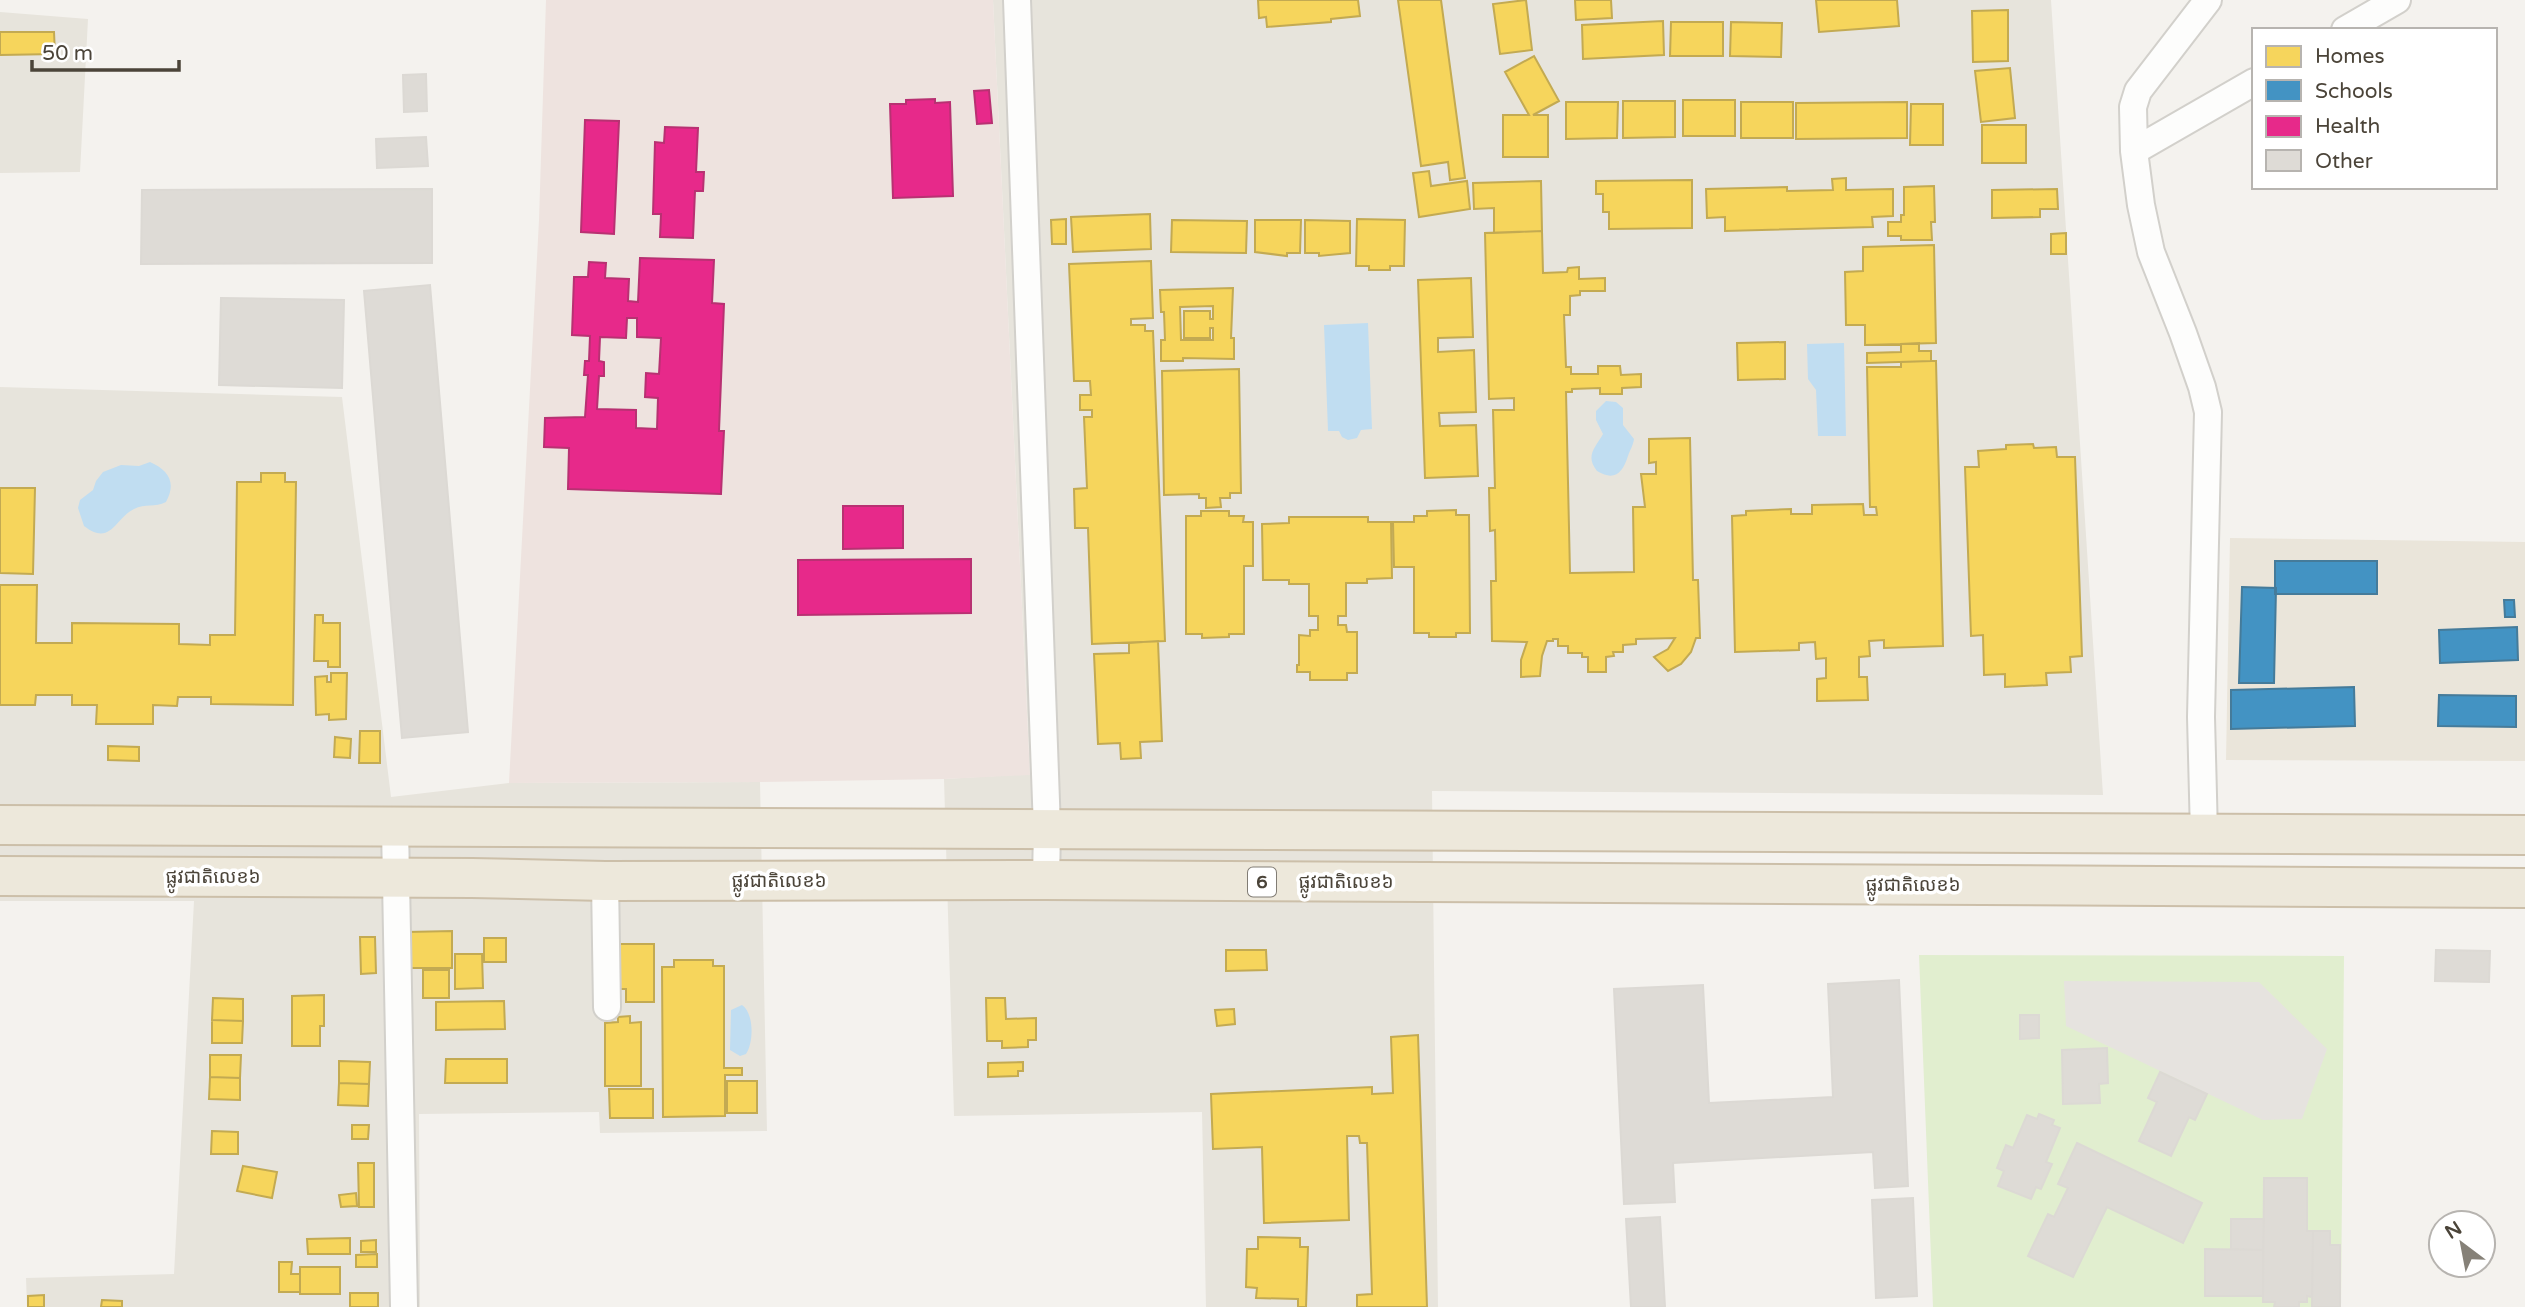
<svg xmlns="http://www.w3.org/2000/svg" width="2525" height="1307" font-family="'Varela Round','Noto Sans Khmer',sans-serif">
	<rect width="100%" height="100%" fill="#f4f2ee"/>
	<path fill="#e7e4dc" d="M993,0H2051L2103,795L1432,791L1438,1307H1206L1202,1112L954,1116L944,779L1030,774Z
		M0,12L88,19L80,172L0,173Z
		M0,387L342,397L391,797L509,783L760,782L767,1131L600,1133L599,1112L419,1114L420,1307H27L26,1278L174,1274L194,901H0Z"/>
	<path fill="#eae5da" d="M2230,538L2525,542V761L2226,760Z"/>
	<path fill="#eee3df" d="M546,0H993L1030,775L944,779L760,782L509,783L539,220Z"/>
	<path fill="#e1eecf" d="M1919,955L2344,956L2341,1307H1933Z"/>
	<path fill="#e6e3df" d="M2064,981L2259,982L2327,1049L2302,1119L2263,1120L2066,1026Z"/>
	<path fill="#c0ddf1" d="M1368,323L1372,429L1361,430L1357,438L1348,440L1342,437L1339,431H1328L1324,325Z
		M1844,343L1846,436H1818L1816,390L1808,379L1807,344Z
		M1606,401L1616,402L1623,408V425L1634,439C1633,446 1630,450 1628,456C1623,472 1615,482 1597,471C1585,456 1595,448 1603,434L1596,420V411Z
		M150,462C168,470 177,482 166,502C155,508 145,503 134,509C115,518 111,547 84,526L78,508L80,500L93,490L96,481L103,472L121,465L139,466Z
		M742,1005C754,1013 754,1042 746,1054L740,1056L730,1050L731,1010Z"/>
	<path fill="#f6d55c" stroke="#c3aa52" stroke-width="2" fill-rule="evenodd" d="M1258,0H1358L1360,16L1331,19V22L1267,27L1266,17L1259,18Z
		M1398,0H1441L1465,178L1450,180L1448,162L1421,166Z
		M1526,0L1532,50L1500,54L1493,4Z
		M1575,0H1611L1612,18L1576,20Z
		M1816,0H1897L1899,26L1819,32Z
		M2008,10V61L1973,62L1972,11Z
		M1663,21L1664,55L1583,59L1582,25Z
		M1671,22H1723V56H1670Z
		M1731,22L1782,23L1781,57L1730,56Z
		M0,32H54L55,54L0,55Z
		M1534,56L1559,101L1533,115H1548V157H1503V115H1529L1505,72Z
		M2010,68L2015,118L1981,122L1975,71Z
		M1683,100H1735V136H1683Z
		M1623,101H1675V137L1623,138Z
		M1566,102H1618L1617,138L1566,139Z
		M1741,102H1793V138H1741Z
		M1907,102V138L1796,139V103Z
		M1911,104H1943V145H1910Z
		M1982,125H2026V163H1982Z
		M1429,171L1431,186L1467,181L1470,209L1419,217L1413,173Z
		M1846,178V190L1893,189V216L1872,217L1873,227L1725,231V217L1707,218L1706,189L1787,187V191L1833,190L1832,179Z
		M1692,180V228L1609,229V212H1603V194H1596V181Z
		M1541,181L1542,231L1494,233V208L1474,209L1473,183Z
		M1934,186L1935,222H1931L1932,240H1901V236H1888V222H1901V215H1904V187Z
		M2057,189L2058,209H2040V217L1992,218V190Z
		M1150,214L1151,249L1073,252L1071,217Z
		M1066,219V244H1052L1051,220Z
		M1357,219L1405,220L1404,266H1390V270H1369V266H1356Z
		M1172,220L1247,221L1246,253L1171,252Z
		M1255,220H1301L1300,253H1287V256L1255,252Z
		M1305,220L1350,221V253L1319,256V253H1305Z
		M1542,231L1543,273L1567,272L1568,268L1579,267V279L1605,278V291H1580V295L1570,296V315H1564L1566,367H1571V374H1598V366H1620L1621,375L1641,374V387L1622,388V394H1600V388L1572,389V392H1566L1570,573L1634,572L1633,507H1645L1641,474H1656V462L1649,463V439L1690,438L1693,580H1698L1700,638H1696L1691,652L1681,664L1668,671L1654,657L1668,649L1675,638L1636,639V644L1623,645V652H1613L1614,656L1606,657V672H1588V657H1582V653H1568V646H1558V639H1553V641H1547L1542,656L1540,676L1521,677V660L1527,642L1492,641L1491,581H1496L1495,530L1490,531L1489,488H1495L1493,410H1514V398L1489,399L1485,233Z
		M2066,233V254H2051V234Z
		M1934,245L1936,343L1865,345V325H1846L1845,272L1863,271V247Z
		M1151,261L1153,318L1131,319V325H1145V331H1153L1165,641L1092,644L1088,528H1075L1074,489L1087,488L1084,417H1092V410H1080V395H1091L1090,381H1074L1069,264Z
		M1471,278L1473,337L1438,338V352L1474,350L1476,412L1439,413L1440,426L1476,425L1478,476L1425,478L1418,280Z
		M1233,288L1231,338H1234V359L1183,358V361H1161V340H1165L1164,312H1161L1160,290ZM1213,306V319H1210V311H1184V338H1210V328H1213V340H1181L1180,307Z
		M1785,342V379L1738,380L1737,343Z
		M1919,343V351H1931V361L1867,363V353L1901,352V344Z
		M1931,361H1936L1943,646L1884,648V640L1869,641L1870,656L1859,657V677H1867L1868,700L1817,701V679L1826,678V658L1816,659L1815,642L1799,643V650L1735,652L1732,516L1746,515V511L1791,509V514H1812V505L1863,504L1864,515H1877L1876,507H1870L1867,367H1901V362Z
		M1239,369L1241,493H1230V498H1220L1221,507L1206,508V498H1199V494L1164,495L1162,371Z
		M2033,444L2034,448L2056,447L2057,457H2075L2082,656L2070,657L2071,672L2046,673L2047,685L2005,687V674L1984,675L1983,635L1971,636L1965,467H1979L1978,451L2006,449V445Z
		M261,473H285V482H296L293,705L211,704V697H178L177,706L153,705V724H96L97,705H72V695H36L35,705H0V585H37L36,643H72V623L179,624V644L210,645V635H235L237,482H261Z
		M0,488H35L33,574L0,573Z
		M1456,510V515H1469L1470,633H1456V637H1429V633H1414V567H1394L1393,522H1414V516H1427V511Z
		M1201,511H1229V516H1244L1243,522H1253V566H1244V634H1229V637L1202,638V634H1186V516H1201Z
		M1289,517H1368V522H1391L1392,578L1367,579V583H1346V616H1338V625H1346L1347,632H1357V673H1347V680H1310V672H1297V665H1299V635L1310,636V630H1318V616H1309V584H1289V580H1263L1262,524L1289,523Z
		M315,615H323V623H340V667H328V661H314Z
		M1158,641L1162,741L1140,742L1141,758L1121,759L1120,743L1098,744L1094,654L1129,653V643Z
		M331,673H347L346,719L329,720V714L316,715L315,677L327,676V682H331Z
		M360,731H380V763H359Z
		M335,737L351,739L350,758L334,757Z
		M108,746L139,747V761L108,760Z
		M452,931V968H407V932Z
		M360,937H375L376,973L361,974Z
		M484,938H506V962H484Z
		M612,944H654V1002H626V989H612Z
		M1226,950H1266L1267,970L1226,971Z
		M455,954H482L483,988L455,989Z
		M674,960H713V966H724V1068H742V1075H725V1116L663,1117L662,967H674Z
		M423,970H449V998H423Z
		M324,995V1026H320V1046H292V996Z
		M213,998L243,999V1021L212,1020Z
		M986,998H1005L1006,1019L1036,1018V1040H1028V1047L1002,1048V1041H987Z
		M504,1001L505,1029L436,1030V1002Z
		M1234,1009L1235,1024L1217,1026L1215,1010Z
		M630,1016V1023L641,1022V1086H605V1023L618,1022V1017Z
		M212,1020L243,1021L242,1043H212Z
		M1418,1035L1427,1307H1357V1295L1372,1294L1367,1143H1360L1359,1136H1347L1349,1220L1264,1223L1262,1147L1213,1149L1211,1094L1372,1087V1094L1393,1093L1391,1037Z
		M210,1055H241L240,1078L210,1077Z
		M446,1059H507V1083H445Z
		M339,1061L370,1062L369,1084L339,1083Z
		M1023,1062V1071H1018V1076L988,1077V1063Z
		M210,1077L240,1078V1100L209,1099Z
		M727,1081H757V1113H727Z
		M339,1083L369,1084L368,1106L338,1105Z
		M609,1089H653V1118H610Z
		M352,1125H369L368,1139H352Z
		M212,1131L238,1132V1154H211Z
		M358,1163H374V1207H359Z
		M243,1166L277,1172L272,1198L237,1191Z
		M356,1193L357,1206L341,1207L339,1195Z
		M1258,1237L1300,1238V1247H1308L1306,1307H1298V1299L1256,1298L1257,1288L1246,1287L1247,1249H1258Z
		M350,1238V1254H308L307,1239Z
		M376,1240V1252H361V1241Z
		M377,1254V1267H356V1255Z
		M279,1262H292L291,1274H300V1292H279Z
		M300,1267H340V1294H300Z
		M350,1293H378V1307H350Z
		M44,1295V1307H28V1296Z
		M102,1300L122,1301V1307H101Z"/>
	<path fill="#4393c3" stroke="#457b9a" stroke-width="2" d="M2275,561H2377V594H2275Z
		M2242,587L2276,588L2274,683H2239Z
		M2504,600H2514L2515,617H2505Z
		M2517,627L2518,660L2440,663L2439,630Z
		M2354,687L2355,726L2231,729V690Z
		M2439,695L2516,696V727L2438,726Z"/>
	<path fill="#e7298a" stroke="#b83172" stroke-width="2" fill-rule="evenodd" d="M989,90L992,123L977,124L974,91Z
		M935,99V103L950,102L953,196L893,198L890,104H906V100Z
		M585,120L619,121L614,234L581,232Z
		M665,127L698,128L696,172H704L703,191H695L693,238L660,237L661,214H653L655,142L664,143Z
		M640,258L714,260L712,303L724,304L719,431H724L721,494L568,489L569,448L544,447L545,418L585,417L588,375H584L585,361H589L590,336L572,335L574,277H588L589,262L606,263L605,278L629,279L628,301L638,302ZM627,318H637V337L661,338L659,374L646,373L645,397L658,398L657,429L636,428V410L597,409L599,376H604V362L599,361L600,337L626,338Z
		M843,506H903V548L843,549Z
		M971,559V613L798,615V560Z"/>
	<path fill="#dedbd6" stroke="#dcd9d4" stroke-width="2" d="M426,74L427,111L404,112L403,75Z
		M426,137L428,166L377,168L376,139Z
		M432,189V263L141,264L142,190Z
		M430,285L468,732L402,738L364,291Z
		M221,298L344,300L342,388L219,385Z
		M2436,950L2490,951L2489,982L2435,981Z
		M1899,980L1908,1186L1875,1188L1873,1152L1673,1163L1675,1202L1624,1204L1614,989L1703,985L1709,1103L1833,1097L1828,984Z
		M2020,1015H2039V1038L2020,1039Z
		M2107,1048L2108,1083L2099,1084L2100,1103L2063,1104L2062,1050Z
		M2160,1072L2207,1094L2195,1120L2189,1117L2171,1156L2139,1141L2157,1102L2148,1098Z
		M2039,1114L2054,1120L2052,1125L2060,1128L2046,1162L2052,1164L2041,1189L2036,1187L2031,1199L1998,1186L2004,1171L1997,1168L2006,1145L2013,1148L2027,1115L2037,1119Z
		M2077,1143L2202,1203L2183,1243L2107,1207L2073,1277L2028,1256L2048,1214L2054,1217L2068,1188L2058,1184Z
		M2264,1178H2307V1231H2313L2312,1297L2307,1296V1302H2299V1307H2274L2275,1302H2263Z
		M1913,1198L1917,1296L1876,1298L1872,1200Z
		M1660,1217L1665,1307H1631L1626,1219Z
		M2231,1219H2264L2263,1250L2231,1249Z
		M2313,1231H2330V1245H2340V1307H2312Z
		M2205,1249L2263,1250V1296H2205Z"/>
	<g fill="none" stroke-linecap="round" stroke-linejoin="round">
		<g stroke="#d2d0cb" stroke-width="30">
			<path id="minor" d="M1017,0L1047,829L1046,880
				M2345,30L2397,0
				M2134,151L2254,82
				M395,827L404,1307
				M2204,834L2201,717L2208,412L2202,387L2183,333L2151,252L2141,205L2134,151L2133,107L2138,91L2208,0
				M605,881L607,1007"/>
		</g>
		<g stroke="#ccbfa9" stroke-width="42">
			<path id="highway" d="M0,825L2525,835
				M0,876L472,878L605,881L1046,880L2525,888"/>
		</g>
		<use href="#minor" stroke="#fdfdfc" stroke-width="26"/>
		<use href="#highway" stroke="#ede8db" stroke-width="38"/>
	</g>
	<g text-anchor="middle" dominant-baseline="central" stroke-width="7" stroke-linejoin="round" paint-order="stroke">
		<rect fill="#fff" stroke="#817c74" stroke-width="2" x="1248" y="867.5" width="28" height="29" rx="5"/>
		<g font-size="18" font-weight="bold" fill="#4b4439">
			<text x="1262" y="882">6</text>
		</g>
		<g font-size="19" fill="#4b4439" stroke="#fff">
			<text x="213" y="877">ផ្លូវជាតិលេខ៦</text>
			<text x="779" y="881">ផ្លូវជាតិលេខ៦</text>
			<text x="1346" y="882">ផ្លូវជាតិលេខ៦</text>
			<text x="1913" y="885">ផ្លូវជាតិលេខ៦</text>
		</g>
	</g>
	<rect x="2252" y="28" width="245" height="161" fill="#ffffff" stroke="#b7b4b0" stroke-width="2"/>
	<rect x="2266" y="46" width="35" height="21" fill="#f6d55c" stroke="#b7b4b0" stroke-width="2"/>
	<text x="2315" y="63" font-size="21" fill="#4b4439">Homes</text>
	<rect x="2266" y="80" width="35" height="21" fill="#4393c3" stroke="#b7b4b0" stroke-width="2"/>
	<text x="2315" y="98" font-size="21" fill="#4b4439">Schools</text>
	<rect x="2266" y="116" width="35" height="21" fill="#e7298a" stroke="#b7b4b0" stroke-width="2"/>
	<text x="2315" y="133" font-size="21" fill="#4b4439">Health</text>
	<rect x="2266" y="150" width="35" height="21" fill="#dedbd6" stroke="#b7b4b0" stroke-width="2"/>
	<text x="2315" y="168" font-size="21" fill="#4b4439">Other</text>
	<g transform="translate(2462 1244) rotate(328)"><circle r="33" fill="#ffffff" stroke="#b7b4b0" stroke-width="2"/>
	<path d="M0-5L12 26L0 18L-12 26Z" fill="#868178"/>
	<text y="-10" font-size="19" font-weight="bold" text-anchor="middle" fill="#4b4439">N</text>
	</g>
	<path d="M32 60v10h147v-10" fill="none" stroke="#4b4439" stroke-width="3.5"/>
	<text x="42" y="60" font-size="21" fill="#4b4439" stroke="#ffffff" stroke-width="5" paint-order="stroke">50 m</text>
</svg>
